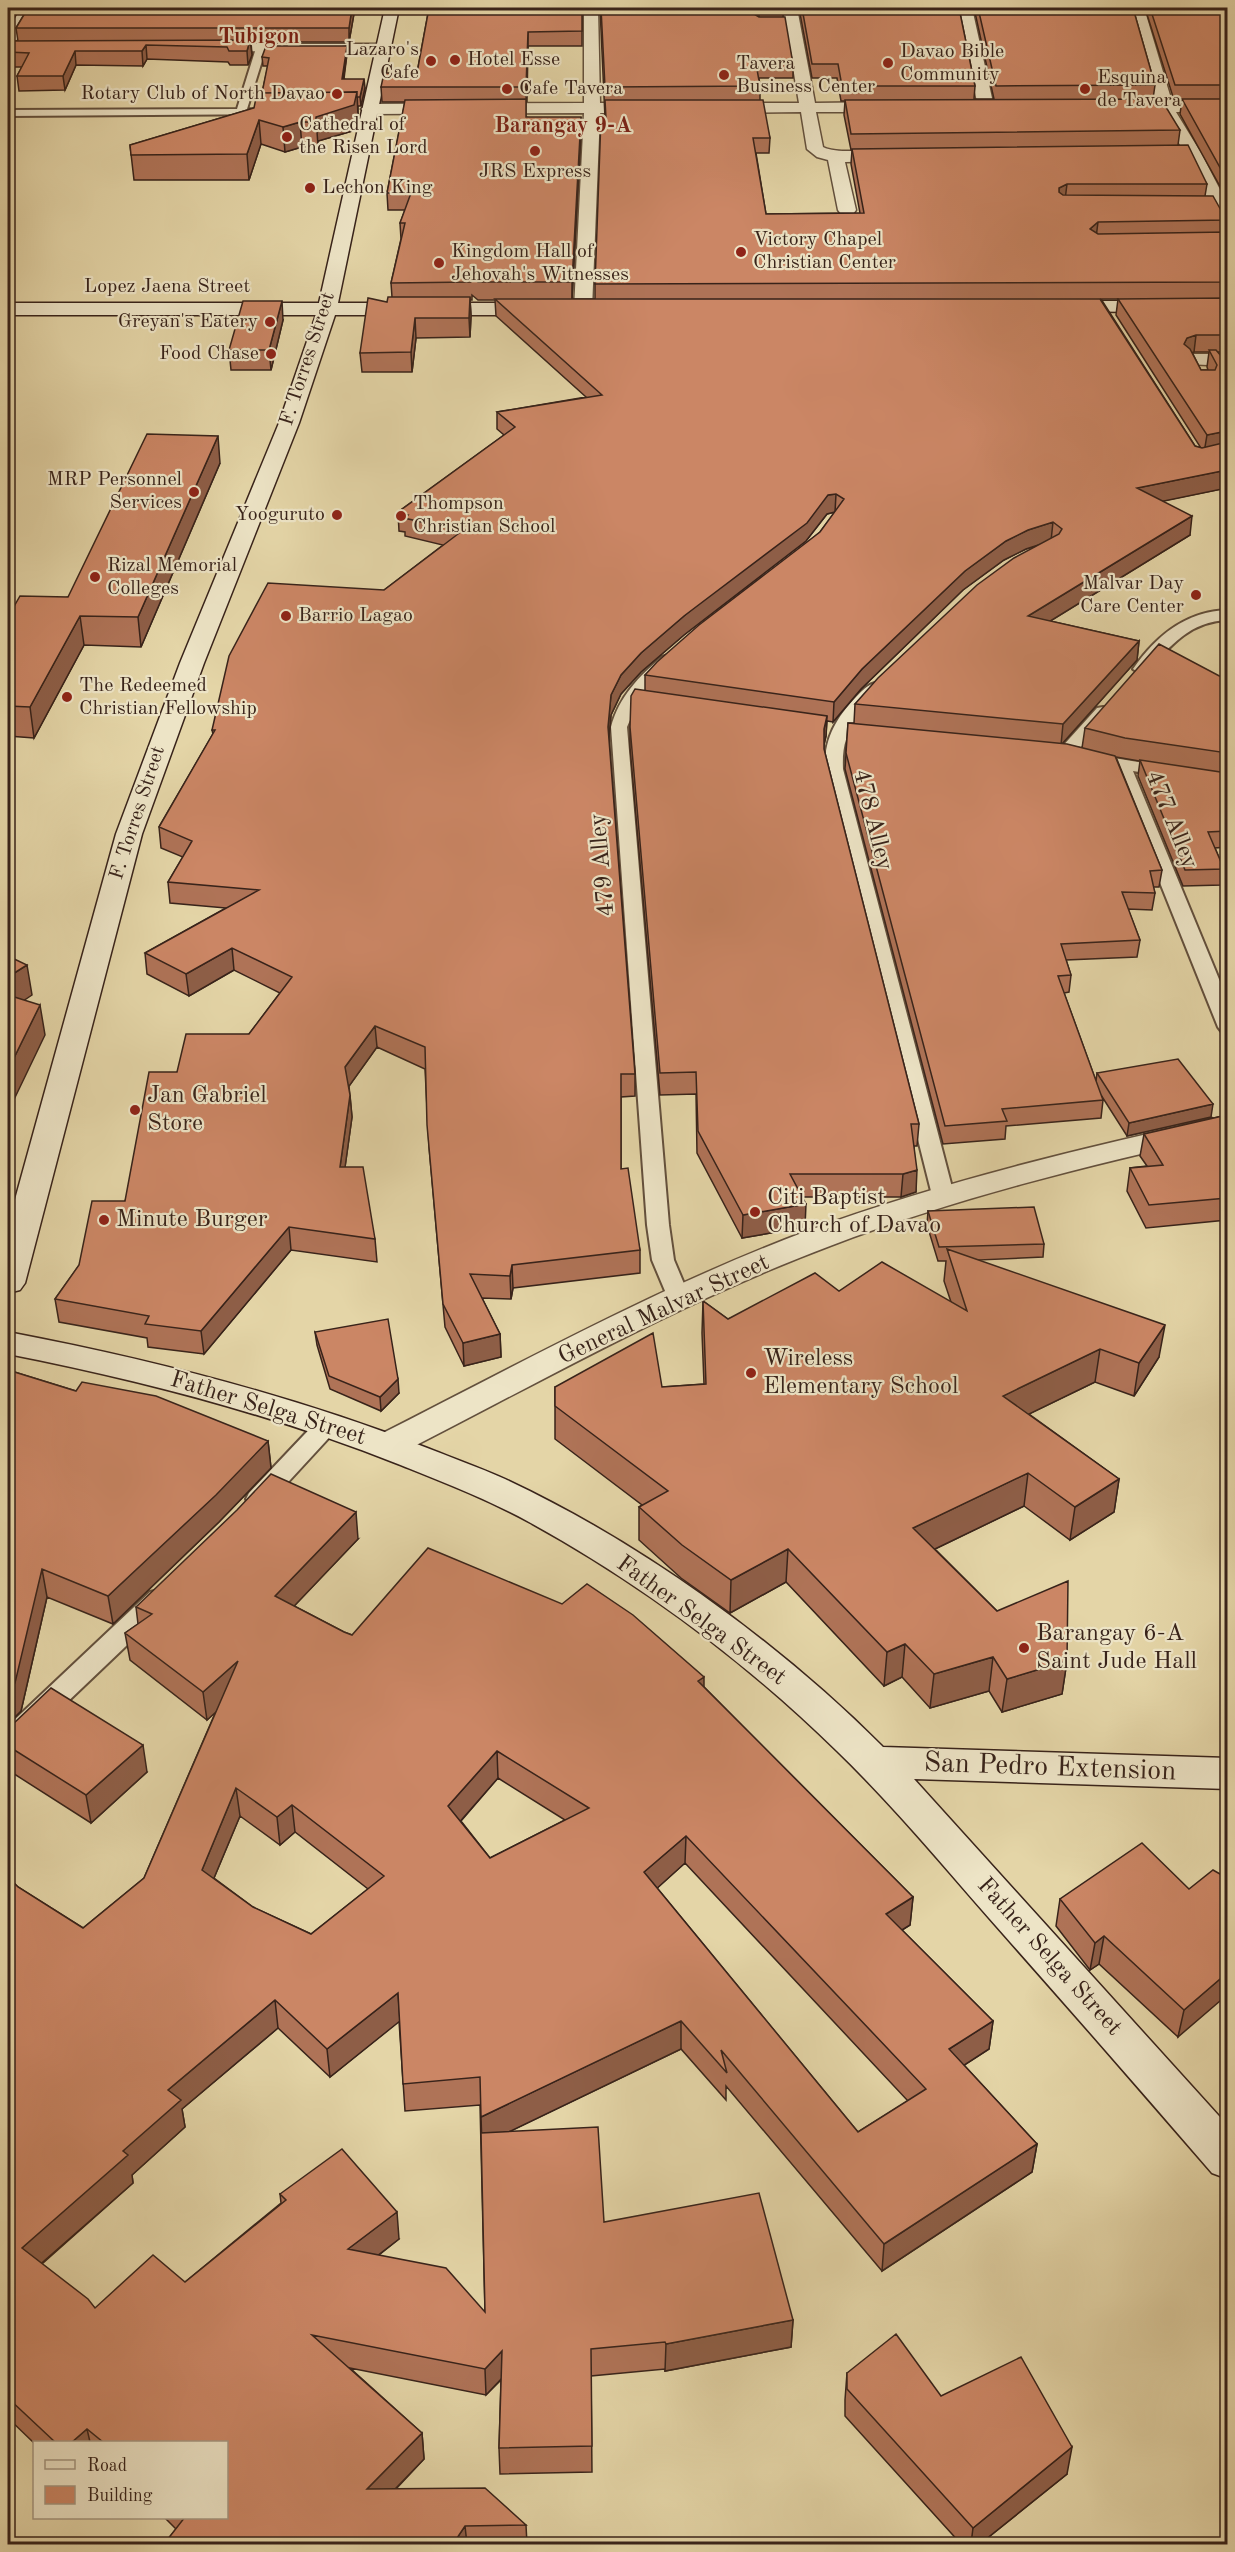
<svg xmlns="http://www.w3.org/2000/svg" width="1235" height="2552" font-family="'Old Standard TT',serif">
	<rect width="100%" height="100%" fill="#e4d5a7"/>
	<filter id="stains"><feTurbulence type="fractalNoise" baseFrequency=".00333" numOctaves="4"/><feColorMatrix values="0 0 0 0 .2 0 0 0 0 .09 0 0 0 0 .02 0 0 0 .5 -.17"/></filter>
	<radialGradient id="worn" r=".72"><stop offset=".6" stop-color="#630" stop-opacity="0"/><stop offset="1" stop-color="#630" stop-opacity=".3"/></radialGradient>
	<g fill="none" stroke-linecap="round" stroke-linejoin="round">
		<g stroke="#63503d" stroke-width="4">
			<path id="lane" d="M261,45L266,48L247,109L275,110V114L8,116V110L237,109L256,48Z
				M1228,610V620C1190,621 1170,646 1147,672L1141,674L1133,669C1156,636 1186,611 1228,610Z
				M668,655L676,660L639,699L627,727L669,1225L674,1260L690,1298L687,1303L679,1305L671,1303L668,1298L652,1260L647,1225L611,727C619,697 639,676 662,657Z
				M875,683L883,688C861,719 841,725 843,769L954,1195L951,1200L943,1202L935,1200L932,1195L825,769C824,739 836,718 856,697C862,691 867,685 875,683Z
				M1103,707L1109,708L1111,712L1109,716L1072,757H1060L1057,753L1060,749L1097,708Z
				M1090,754L1228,777V787L1133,771L1228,1001V1033L1221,1031L1218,1027L1114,768L1084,763L1081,759L1084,755Z
				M329,1415L337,1417L341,1423L337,1429L267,1505L258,1508L249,1505L246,1499L249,1493L321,1417Z
				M159,1590L168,1592L172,1599L168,1606L18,1749L8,1752V1726L150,1592Z"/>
		</g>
		<g stroke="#63503d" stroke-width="3">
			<path id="street" d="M21,8H35L13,46L8,47V31Z
				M584,8H598L600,103H650L658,108L650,113H600L592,309L590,313H576L574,309L584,113L369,114L361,109L369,104L584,103Z
				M783,8H797L815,103L890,102L898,107L890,112H816L823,147C843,157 894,144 904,156L896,161L845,162L856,210L853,214H841L838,210L828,160L817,157L807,149L801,112L719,113L711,108L719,103H799Z
				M958,8H972L994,107L992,110L986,112L978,107Z
				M1130,8H1144L1172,102H1228V112H1176L1201,153L1228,205V228L1222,227L1219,223L1185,153L1160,112H1121L1113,107L1121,102H1156Z
				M207,44H383L390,48L383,52L202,51L200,48Z
				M1194,354H1228V366L1187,364L1184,360L1187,356Z
				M1228,1116V1134C1093,1164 959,1197 830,1246C681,1302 542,1381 401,1453L388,1457L375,1453L370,1445L375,1437C517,1365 658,1287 807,1231C944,1181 1085,1147 1228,1116Z"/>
		</g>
		<g stroke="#38231a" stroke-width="3">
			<path id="secondary" d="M385,8H399L338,303H539L546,305L548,309L546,313L539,315H335L299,423L204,663L142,834L25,1283L20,1290L8,1293V1225L116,834L180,663L279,423L316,315H8V303H319Z
				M1061,301H1228V313L1054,311L1052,307L1054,303Z
				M8,1332C149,1359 288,1394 422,1446C450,1457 478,1467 505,1479C640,1542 778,1642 883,1747L1228,1758V1789L914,1779L1228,2126V2179L1212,2173C1143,2093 1074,2014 1004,1935C949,1873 896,1808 837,1751C746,1662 640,1583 529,1522C487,1499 443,1482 398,1464C271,1414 141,1380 8,1354Z"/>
		</g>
		<use href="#lane" fill="#ede4c6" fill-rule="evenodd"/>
		<use href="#street" fill="#ede4c6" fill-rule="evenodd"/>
		<use href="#secondary" fill="#ede4c6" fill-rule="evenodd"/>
	</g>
	<path fill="#af7357" stroke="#38231a" stroke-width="1.5" fill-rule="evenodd" d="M28,8H355L349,42H251L252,55L248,65H230L228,62L147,59L143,66L76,65L65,90L19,91L17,76L22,67H8V41H18L16,28Z
		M429,8H582V46H528L526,102V117L581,133L572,299H595V284L605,118L600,8H783V17L793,64V78H759L760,86V100L770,138L769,153H756L766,214L860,213L851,164L852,150H851L844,115L845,101H841L837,78H812L799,8H798H959L975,86L974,99H994L974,8H1133L1155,85L1153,99L1180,130L1178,145L1207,184L1205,196L1227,220V352H1217L1227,488L1162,501L1190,535L1050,621L1139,641L1137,660L1062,744L1082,748L1085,728L1227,680V847L1215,848L1224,869L1222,885L1183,886L1138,776L1140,761L1116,757L1162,870L1159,887H1153L1155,893L1152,910L1128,909L1140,940L1137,957L1066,960L1071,975L1069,992L1064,993L1096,1081L1097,1073L1211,1117L1127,1136L1101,1095L1103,1100L1101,1118L1006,1126L1005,1139L943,1144L845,769L848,723H854L855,704L1037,546L1026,549L1004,560L963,590L861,689L833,722L827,721L826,736L824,745V749L919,1124L917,1146H914L916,1192L901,1197H802L805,1227L742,1238L697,1153L696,1094L660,1095L630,747V727L645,690V675L820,532L835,512L827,514L806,541L684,635L641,672L621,694L611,715L609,738L635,1074V1096L621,1097V1169L640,1250V1273L513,1288L511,1299L482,1298L500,1334L501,1357L464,1366L445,1327L429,1147L425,1069L377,1047L349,1086L352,1117L345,1167L375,1239L377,1262L291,1250L204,1354L148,1347L147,1338L59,1322L55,1299L125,1201L177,1072L249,1034L280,993L234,970L189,996L147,974L145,953L226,908L170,903L168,882L183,857L161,848L159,827L213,734L212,730L384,590L443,545L405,536V532L399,531L398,512L504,435L497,429V412L586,397L496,316L495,300H478L472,295V300H470L471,316L470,337L416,338L412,372H362L360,353L387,302L392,297L391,283L401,239L400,223L405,210H388L387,193L405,102H382L381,87L417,73ZM1101,299H1118L1116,315L1201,448L1195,446ZM1192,352H1209L1207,367L1208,370H1201Z
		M1145,8H1227V199L1180,114L1182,100H1174Z
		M347,46V54L344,79L365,88L361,106H358V116L356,130L318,141V146L302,147L285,152L261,144L249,180H134L130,145L254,108L262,93L268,66H263L262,57Z
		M283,320L271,370H231L229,350Z
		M220,463L141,647L84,645L34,738L8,736V617L68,597Z
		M1227,1115V1220L1146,1228L1127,1191L1130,1168L1147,1166L1140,1156L1144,1134Z
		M928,1211L1044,1244L1043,1257L977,1260L1159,1357L1134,1396L1095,1382L1029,1414L1119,1479L1114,1512L1070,1540L1024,1506L935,1549L997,1611L1067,1661L1062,1694L1002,1712L989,1691L930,1708L902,1677L884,1686L786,1582L730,1613L681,1578L639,1540V1507L642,1505L555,1439V1387H662L704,1384L702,1333L703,1301L728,1319L839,1291L951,1302L944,1281L946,1261H938L927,1225Z
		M315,1332L399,1393L381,1411L330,1389L317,1345Z
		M8,1370L76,1391L268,1441L271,1468L219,1522L113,1624L47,1597L21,1711L8,1724Z
		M358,1539L294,1606L344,1632L352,1635L704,1687L913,1897L910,1925L902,1930L993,2021L989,2049L964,2065L1037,2144L1032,2172L882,2271L726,2086V2100L681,2049L510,2131L604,2222L793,2320L791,2347L665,2371V2369L591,2376L592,2472L500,2474L499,2448L501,2380L486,2395L350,2368L422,2433L424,2459L396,2489L526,2525L527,2544H164L176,2529L164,2517H226V2442L34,2443L8,2418V1877L18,1887L83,1928L144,1878L216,1711L207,1720L130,1660L125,1633L138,1624L136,1607ZM498,1778L565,1820L490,1858L461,1821ZM240,1816L280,1845L295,1832L368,1889L311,1934L253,1907L214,1878ZM685,1863L908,2101L858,2132L657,1888ZM399,2021L405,2111L480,2105L485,2312L379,2255L399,2239L280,2194L281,2203L185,2282L95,2308L42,2264L133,2183L132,2175L185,2127L182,2109L278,2028L330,2077Z
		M8,1725L147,1772L91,1823L8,1770Z
		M1227,1878L1178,2037L1099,1964L1090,1970L1056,1926L1060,1899L1189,1889Z
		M847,2373L941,2396L1067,2474L980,2544H961L845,2416V2400Z"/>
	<path fill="#8e5e47" stroke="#38231a" stroke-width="1.5" d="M10,8H20L8,28V11Z
		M352,8H355L349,42V28Z
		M759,8V21L752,13Z
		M528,32V46L527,102L526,87Z
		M250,40L252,55L248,65L247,51Z
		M146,45L147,59L143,66L142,51Z
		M347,46V54L342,88V79Z
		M75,51L76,65L65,90L63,76Z
		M364,79L365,88L361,106L360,97Z
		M357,92L358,116L356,130L318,141V146L316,117Z
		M581,117V133L572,300V282Z
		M259,120L261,144L249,180L247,154Z
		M300,122L302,147L285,152L283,127Z
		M1067,184L1065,200L1058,204L1059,188Z
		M1098,222L1096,238L1090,229Z
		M470,297L471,316L470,337L469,318Z
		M282,301L283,320L271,370L269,350Z
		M415,318L416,338L412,372L411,352Z
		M1196,335L1194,352L1185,355L1184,344L1187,338Z
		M1227,431V449L1204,453L1207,435Z
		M218,436L220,463L141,647L138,617Z
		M1227,470V488L1135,507L1137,488Z
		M836,494L835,512L827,514L806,541L684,635L641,672L621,694L611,715L608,747V727L611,695L621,675L641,653L684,616L828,495Z
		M1192,516L1190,535L1026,636L1028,616Z
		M1053,522L1051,541L1026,549L1004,560L963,590L861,689L833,722L834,702L862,669L965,571L1006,541L1028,530Z
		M80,616L84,645L34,738L30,707Z
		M1139,641L1137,660L1061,745L1063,724Z
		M827,716L826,736L823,749L824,729Z
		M232,948L234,970L189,996L186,974Z
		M27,965L32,995L8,1011V977Z
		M40,1005L45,1035L8,1112V1070Z
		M375,1026L377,1047L347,1089L345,1067Z
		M350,1095L352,1117L342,1189L340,1167Z
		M1213,1104L1211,1117L1127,1136L1129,1123Z
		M917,1170L916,1192L901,1197L903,1174Z
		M806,1204L805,1227L742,1238L743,1215Z
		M289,1227L291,1250L204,1354L201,1331Z
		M512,1265L513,1288L511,1299L510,1276Z
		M1165,1325L1159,1357L1134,1396L1139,1363Z
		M500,1334L501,1357L464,1366L463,1343Z
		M1100,1349L1095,1382L1000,1428L1003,1396Z
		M398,1379L399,1393L381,1411L380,1397Z
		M268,1441L271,1468L219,1522L113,1624L108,1596Z
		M1028,1473L1024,1506L910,1561L913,1528Z
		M1119,1479L1114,1512L1070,1540L1075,1507Z
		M356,1512L358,1539L278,1623L275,1596Z
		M788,1549L786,1582L730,1613L731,1580Z
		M42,1569L47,1597L21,1711L8,1724V1691Z
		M905,1644L902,1677L884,1686L887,1652Z
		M993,1657L989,1691L930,1708L934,1674Z
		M238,1661L242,1689L207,1720L203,1692Z
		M1067,1661L1062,1694L1002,1712L1007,1679Z
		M704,1677V1704L698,1681Z
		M143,1745L147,1772L91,1823L86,1795Z
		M497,1751L498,1778L450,1833L448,1806Z
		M236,1788L240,1816L206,1897L202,1870Z
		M292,1805L295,1832L280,1845L277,1817Z
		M686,1836L685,1863L644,1900V1872Z
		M913,1897L910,1925L884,1941L886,1914Z
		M1104,1936L1099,1964L1090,1970L1095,1943Z
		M1227,1973V1995L1178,2037L1184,2010Z
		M398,1993L400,2021L330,2077L327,2049Z
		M275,2000L278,2028L182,2109L185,2127L132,2175L133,2183L28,2275L22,2248L123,2151L168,2090Z
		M681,2021V2049L482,2145L481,2117Z
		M993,2021L989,2049L946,2077L949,2049Z
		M1037,2144L1032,2172L882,2271L884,2244Z
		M397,2212L399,2239L351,2276L348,2249Z
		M793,2320L791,2347L665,2371L666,2344Z
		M502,2351L503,2377L486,2395L485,2369Z
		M87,2429L90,2442H72Z
		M422,2433L424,2459L370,2515L367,2489Z
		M1072,2447L1067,2474L980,2544H971L973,2528Z
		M465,2526L467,2544H453Z"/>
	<path fill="#cb8665" stroke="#38231a" stroke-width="1.5" fill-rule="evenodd" d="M28,8H352L349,28H16Z
		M429,8H582V31L528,32L526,87H381L384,73H417Z
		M601,8H759L752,13L759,17H785L793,64H756L760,86L605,87Z
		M802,8H959L975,86H842L838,64H812Z
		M978,8H1133L1155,85L996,86Z
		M1150,8H1227V85H1175Z
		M250,40L247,51H229L227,47L146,45L142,51H75L63,76H17L29,53L8,52V41Z
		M266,46H347L342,79H364L360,97H357V92L262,93L269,58L262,57Z
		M357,92L354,105L316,117V122H300L283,127L259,120L247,154L131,155L130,145L254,108L257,93Z
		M526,99V117H581L572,282H478L472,277L471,282L391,283L405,223H400L411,193H387L405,100Z
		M1161,99L1180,130L851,134L845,100Z
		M1182,99H1227V180Z
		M605,100H763L770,138H753L766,214L864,213L852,149L1188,145L1207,184H1067L1059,188V192L1063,195L1213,196L1222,212L1227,214V220L1098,222L1090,229L1098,234L1227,232V282L595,284L601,118H606Z
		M388,297H470L469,318H415L411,352L360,353L368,298L387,302Z
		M1227,298V335H1196L1187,338L1184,344L1190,349L1201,370H1215L1217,365L1209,350H1216L1227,363V431L1207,435L1118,299Z
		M495,299H1100L1195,446L1202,448L1227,442V470L1137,488L1192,516L1028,616L1139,641L1063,724L855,704L878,678L977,585L1014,558L1059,534L1062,529L1053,522L1028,530L1006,541L965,571L862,669L834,702L645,675L657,662L699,625L820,532L844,499L836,494L828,495L807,523L684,616L641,653L621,675L611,695L608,727L635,1074H621V1169L628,1168L640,1250L512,1265L510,1276L470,1274L500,1334L463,1343L443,1304L427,1125L425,1047L375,1026L345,1067L350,1095L340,1167H363L375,1239L289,1227L201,1331L145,1324L149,1316L55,1299L79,1265L92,1201H125L149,1072H177L186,1034H249L292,977L232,948L186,974L145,953L259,890L168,882L192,841L159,827L215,730H212L229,656L268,583L384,590L462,531L404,518L408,515L398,512L515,427L497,412L602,395Z
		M243,301H282L269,350H229Z
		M147,434L218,436L138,617L80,616L30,707L8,706V617L20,596L68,597Z
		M1159,644L1227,680V753L1125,738L1085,728Z
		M635,689L827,716L824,729V749L919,1124H911L917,1170L903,1174H790L806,1204L743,1215L698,1131L696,1072L660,1073L630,727L631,696Z
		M848,723L1067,744L1115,756L1162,870L1150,871L1155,893L1122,892L1140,940L1061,944L1071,975L1058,976L1103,1100L1002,1109L1007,1121L945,1126L846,753Z
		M1140,760L1227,773V831L1208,832L1224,869L1185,870Z
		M8,956L27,965L8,977Z
		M8,995L40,1005L8,1070Z
		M1178,1059L1213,1104L1129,1123L1097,1073Z
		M1227,1115V1198L1149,1205L1130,1168L1163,1165L1144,1134Z
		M1034,1207L1044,1244L939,1247L928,1211Z
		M947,1249L1165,1325L1139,1363L1100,1349L1003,1396L1119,1479L1075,1507L1028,1473L913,1528L997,1611L1068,1581L1067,1661L1007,1679L993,1657L934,1674L905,1644L887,1652L788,1549L731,1580L682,1545L639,1507L668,1491L555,1406V1387L653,1333L662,1387L706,1384L703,1301L728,1319L815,1273L839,1291L882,1262L967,1311Z
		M388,1319L398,1379L380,1397L329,1376L315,1332Z
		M8,1370L76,1391L82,1382L156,1396L268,1441L216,1495L108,1596L42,1569L15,1683L8,1691Z
		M271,1474L356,1512L275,1596L344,1632L352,1635L428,1548L562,1604L587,1584L633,1615L704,1677L698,1681L913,1897L886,1914L993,2021L949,2049L1037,2144L884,2244L721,2050L727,2073L681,2021L481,2117L480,2077L403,2084L398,1993L327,2049L275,2000L168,2090L181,2100L123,2151L128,2155L22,2248L88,2299L95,2308L153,2255L185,2282L286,2200L280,2194L342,2149L397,2212L348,2249L446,2268L485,2312L481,2133L598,2127L604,2222L759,2193L793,2320L666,2344L665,2342L591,2349L592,2446L499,2448L502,2351L485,2369L312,2335L422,2433L367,2489L485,2488L526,2525L465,2526L453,2544H164L185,2517H226V2442H103L87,2429L72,2442H55L8,2398V1877L18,1887L83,1928L144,1878L238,1661L203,1692L125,1633L152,1614L136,1607L237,1510ZM497,1751L589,1808L490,1858L448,1806ZM236,1788L277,1817L292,1805L384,1876L311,1934L253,1907L202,1870ZM686,1836L926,2089L858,2132L644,1872Z
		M51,1688L143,1745L86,1795L8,1746V1725L14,1723Z
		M1142,1843L1189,1889L1213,1870L1227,1878V1973L1184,2010L1104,1936L1095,1943L1060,1899Z
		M896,2334L941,2396L1021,2357L1072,2447L973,2528L847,2389V2373Z"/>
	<g fill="#8f2418" stroke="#ede4c6" stroke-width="2">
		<circle cx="455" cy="60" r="6"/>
		<circle cx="431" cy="61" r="6"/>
		<circle cx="888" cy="63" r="6"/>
		<circle cx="724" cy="75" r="6"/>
		<circle cx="507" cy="89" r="6"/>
		<circle cx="1085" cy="89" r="6"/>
		<circle cx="337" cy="94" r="6"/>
		<circle cx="287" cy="137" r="6"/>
		<circle cx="535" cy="151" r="6"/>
		<circle cx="310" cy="188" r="6"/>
		<circle cx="741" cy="252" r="6"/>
		<circle cx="439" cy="263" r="6"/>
		<circle cx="270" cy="322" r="6"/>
		<circle cx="271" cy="354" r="6"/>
		<circle cx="194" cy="492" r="6"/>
		<circle cx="337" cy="515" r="6"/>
		<circle cx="401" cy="516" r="6"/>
		<circle cx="95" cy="577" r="6"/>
		<circle cx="1196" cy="595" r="6"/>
		<circle cx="286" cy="616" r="6"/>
		<circle cx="67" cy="697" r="6"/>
		<circle cx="135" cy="1110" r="6"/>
		<circle cx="755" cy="1212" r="6"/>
		<circle cx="104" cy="1220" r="6"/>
		<circle cx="751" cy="1373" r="6"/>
		<circle cx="1024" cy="1648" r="6"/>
	</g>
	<g text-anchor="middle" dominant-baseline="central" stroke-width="4.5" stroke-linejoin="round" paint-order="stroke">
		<g font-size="20" fill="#38231a" stroke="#ede4c6" text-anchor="start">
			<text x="419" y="50" text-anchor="end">Lazaro's<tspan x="419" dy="23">Cafe</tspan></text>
			<text x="900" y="52">Davao Bible<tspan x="900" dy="23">Community</tspan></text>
			<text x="467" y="60">Hotel Esse</text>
			<text x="736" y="64">Tavera<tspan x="736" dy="23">Business Center</tspan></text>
			<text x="1097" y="78">Esquina<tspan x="1097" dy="23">de Tavera</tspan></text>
			<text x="519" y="89">Cafe Tavera</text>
			<text x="325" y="94" text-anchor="end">Rotary Club of North Davao</text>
			<text x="299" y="125">Cathedral of<tspan x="299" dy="23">the Risen Lord</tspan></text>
			<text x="535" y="172" text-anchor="middle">JRS Express</text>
			<text x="322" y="188">Lechon King</text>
			<text x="753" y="240">Victory Chapel<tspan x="753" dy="23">Christian Center</tspan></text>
			<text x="451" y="252">Kingdom Hall of<tspan x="451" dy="23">Jehovah's Witnesses</tspan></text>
			<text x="258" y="322" text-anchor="end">Greyan's Eatery</text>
			<text x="259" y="354" text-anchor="end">Food Chase</text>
			<text x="182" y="480" text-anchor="end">MRP Personnel<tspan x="182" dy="23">Services</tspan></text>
			<text x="413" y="504">Thompson<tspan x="413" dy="23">Christian School</tspan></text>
			<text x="325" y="515" text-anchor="end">Yooguruto</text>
			<text x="107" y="566">Rizal Memorial<tspan x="107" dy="23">Colleges</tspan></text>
			<text x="1184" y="584" text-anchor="end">Malvar Day<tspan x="1184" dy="23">Care Center</tspan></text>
			<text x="298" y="616">Barrio Lagao</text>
			<text x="79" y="686">The Redeemed<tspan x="79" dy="23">Christian Fellowship</tspan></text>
		</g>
		<g font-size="20" fill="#38231a" stroke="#ede4c6">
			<text x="167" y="287">Lopez Jaena Street</text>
			<text transform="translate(308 359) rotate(-72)">F. Torres Street</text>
			<text transform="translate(138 813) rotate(-72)">F. Torres Street</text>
		</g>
		<g font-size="22" font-weight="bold" fill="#7a1f14" stroke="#ede4c6">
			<text x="259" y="37">Tubigon</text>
		</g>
		<g font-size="22" font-weight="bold" fill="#7a1f14" stroke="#ede4c6">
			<text x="563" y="126">Barangay 9-A</text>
		</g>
		<g font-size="24" fill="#38231a" stroke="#ede4c6">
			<text transform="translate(872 820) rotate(76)">478 Alley</text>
			<text transform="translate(1171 820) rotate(68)">477 Alley</text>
			<text transform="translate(603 865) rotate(-95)">479 Alley</text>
			<text transform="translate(664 1310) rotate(-25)">General Malvar Street</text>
			<text transform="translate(268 1409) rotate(17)">Father Selga Street</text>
			<text transform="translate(701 1621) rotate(36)">Father Selga Street</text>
			<text transform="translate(1049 1957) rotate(48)">Father Selga Street</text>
		</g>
		<g font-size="24" fill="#38231a" stroke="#ede4c6" text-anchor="start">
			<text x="147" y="1096">Jan Gabriel<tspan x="147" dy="28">Store</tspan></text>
			<text x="767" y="1198">Citi Baptist<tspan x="767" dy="28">Church of Davao</tspan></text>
			<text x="116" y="1220">Minute Burger</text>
			<text x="763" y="1359">Wireless<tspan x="763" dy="28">Elementary School</tspan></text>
			<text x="1036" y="1634">Barangay 6-A<tspan x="1036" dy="28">Saint Jude Hall</tspan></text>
		</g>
		<g font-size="28" fill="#38231a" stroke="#ede4c6">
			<text transform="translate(1050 1768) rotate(2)">San Pedro Extension</text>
		</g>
	</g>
	<rect width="1235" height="2552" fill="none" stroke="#e4d5a7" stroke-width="30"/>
	<rect x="9" y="9" width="1217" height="2534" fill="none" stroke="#38231a" stroke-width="3"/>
	<rect x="15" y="15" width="1205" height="2522" fill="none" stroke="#38231a" stroke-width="1.5"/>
	<rect x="33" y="2441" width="195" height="78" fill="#ede4c6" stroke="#a59781" stroke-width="1.5"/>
	<rect x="45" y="2460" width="30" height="9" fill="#ede4c6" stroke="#a59781" stroke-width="1.5"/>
	<text x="87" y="2471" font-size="18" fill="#38231a">Road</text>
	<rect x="45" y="2486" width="30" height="18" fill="#cb8665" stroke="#a59781" stroke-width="1.5"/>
	<text x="87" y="2501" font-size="18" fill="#38231a">Building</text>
	<rect width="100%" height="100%" filter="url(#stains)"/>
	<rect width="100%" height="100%" fill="url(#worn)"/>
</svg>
